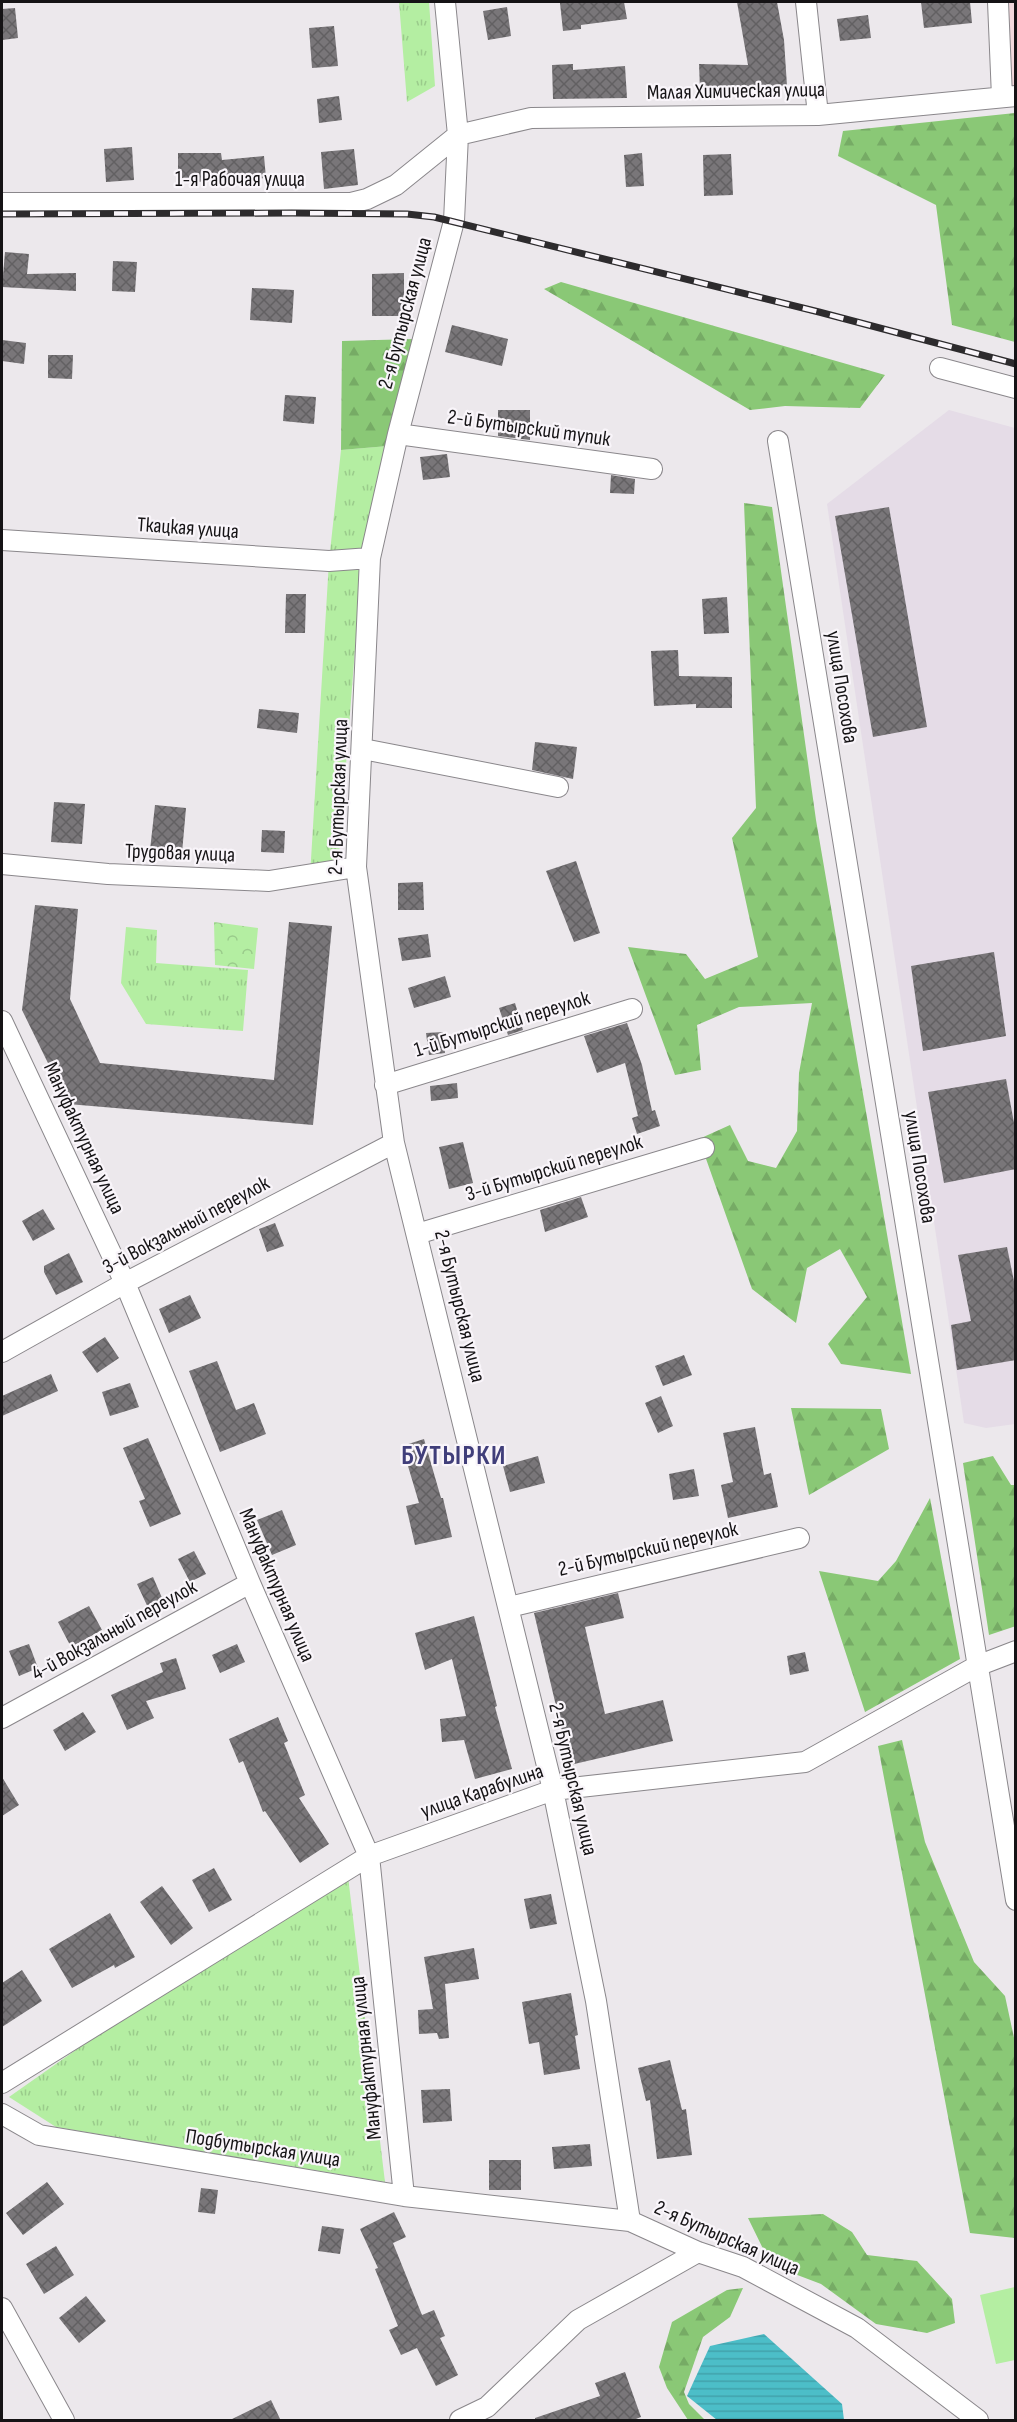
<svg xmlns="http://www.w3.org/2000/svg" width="1017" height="2422" font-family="'Sofia Sans Condensed',sans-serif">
	<defs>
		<pattern id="grass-tufts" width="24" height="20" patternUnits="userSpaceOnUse" patternTransform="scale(1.5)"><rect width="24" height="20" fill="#b4eea2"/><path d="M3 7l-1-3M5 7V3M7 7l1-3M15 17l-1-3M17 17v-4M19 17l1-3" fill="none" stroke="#9acb8b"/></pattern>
		<pattern id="forest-firs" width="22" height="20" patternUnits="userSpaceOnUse" patternTransform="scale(1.5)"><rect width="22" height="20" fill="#8ac876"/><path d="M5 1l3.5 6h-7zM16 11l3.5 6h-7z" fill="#76ab65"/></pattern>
		<pattern id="park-crowns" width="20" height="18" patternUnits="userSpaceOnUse" patternTransform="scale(1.5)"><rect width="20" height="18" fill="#b4eea2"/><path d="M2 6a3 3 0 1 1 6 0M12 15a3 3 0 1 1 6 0" fill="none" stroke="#9acb8b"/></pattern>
		<pattern id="water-rules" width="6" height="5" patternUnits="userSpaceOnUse" patternTransform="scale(1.5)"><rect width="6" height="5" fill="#4cbec8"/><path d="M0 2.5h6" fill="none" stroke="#42a2ab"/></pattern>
		<pattern id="building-cross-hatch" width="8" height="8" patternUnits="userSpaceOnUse" patternTransform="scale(1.5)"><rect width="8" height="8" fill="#797679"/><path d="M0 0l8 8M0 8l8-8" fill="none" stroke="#626062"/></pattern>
	</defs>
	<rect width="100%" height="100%" fill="#ece8ec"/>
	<path fill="#f2d8dc" d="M998,2H1015V96L1002,97Z"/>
	<path fill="#e5dce7" d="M949,410L1015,428V1424L986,1428L964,1423L827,504Z"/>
	<path fill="url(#grass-tufts)" d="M399,2H429L435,86L407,102Z
		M388,446L362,559L338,868L310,876L329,561L341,450Z
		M126,927L157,930L156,963L248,970L243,1031L146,1024L121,983Z
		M346,1860L385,2182L56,2127L9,2097Z"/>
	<path fill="url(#forest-firs)" d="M1015,113H1016L1015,342L952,325L936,205L838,156L843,131Z
		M561,282L885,375L860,408L785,406L750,410L544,289Z
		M413,339L388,446L341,450L342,341Z
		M744,503L772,507L816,820L911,1374L841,1364L828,1344L867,1297L840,1249L807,1268L796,1323L752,1289L699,1139L730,1125L748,1161L776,1168L797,1131L799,1073L812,1003L739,1007L697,1025L701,1070L675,1075L628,947L686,954L705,979L758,957L732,838L756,808Z
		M791,1408L881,1409L889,1449L809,1495Z
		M993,1456L1011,1485H1015L1016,1626L989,1635L963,1463Z
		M930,1498L960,1659L865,1712L819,1571L878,1581L896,1561Z
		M902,1740L925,1842L974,1962L1005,1996L1016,2047L1015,2238L970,2233L878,1746Z
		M823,2214L852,2232L867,2255L917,2261L952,2299L955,2323L927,2333L876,2324L821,2284L771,2265L748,2218Z
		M743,2288L730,2317L703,2337L684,2392L689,2404L705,2420H688L667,2388L659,2367L672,2322L727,2290Z"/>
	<path fill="url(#park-crowns)" d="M214,922L258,928L254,969L215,965Z"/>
	<path fill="#b4eea2" d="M1015,2287V2360L996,2364L980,2295Z"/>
	<path fill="url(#water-rules)" d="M764,2334L842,2404L844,2420H717L687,2396L710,2346Z"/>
	<path fill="url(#building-cross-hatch)" d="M577,2H624L627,19L581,25V29L563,31L560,3Z
		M737,2H777L784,40L787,86L700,90L699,64L748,65Z
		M921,2H970L972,23L924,28Z
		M507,7L511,36L488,40L483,11Z
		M15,8L18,38L2,40V9Z
		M868,15L871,38L840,41L837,19Z
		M334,26L338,66L312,68L309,28Z
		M573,64V70L625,66L627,98L553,99L552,65Z
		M339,96L342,120L319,123L317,99Z
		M132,147L134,180L106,182L104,149Z
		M354,149L358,185L324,189L321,152Z
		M178,153H221L222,160L264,156L266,178L178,183Z
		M642,153L644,186L626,187L624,155Z
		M731,154L733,195L704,196L703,155Z
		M5,252L29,254L27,274L76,273V291L2,287Z
		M113,261L137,262L135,292L112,291Z
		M404,273V316H372V274Z
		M252,288L294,290L292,323L250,320Z
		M452,325L508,339L502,366L445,352Z
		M2,340L26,343L24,364L2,361Z
		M48,355H73L72,379L48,378Z
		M285,395L316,397L314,424L283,421Z
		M498,410H530V440L498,436Z
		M447,454L450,477L423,480L420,457Z
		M611,475L635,479L634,494L610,493Z
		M889,507L927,727L873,737L835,516Z
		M286,594H306L305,633H285Z
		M727,597L729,633L704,634L702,599Z
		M678,650L679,676L732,677V708H696V704L654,706L651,651Z
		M259,709L299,713L297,733L257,728Z
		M535,742L577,747L573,779L532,770Z
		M54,802L85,804L82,844L51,842Z
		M155,805L186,808L182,853L150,850Z
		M262,830L285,831L284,853L261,852Z
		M576,861L600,933L574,942L546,871Z
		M423,882L424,910H398V883Z
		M35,905L78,909L70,999L100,1063L274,1080L289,922L332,926L313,1125L68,1104L22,1010Z
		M428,934L431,957L402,961L398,938Z
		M994,952L1006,1036L923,1051L911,966Z
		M445,976L451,997L414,1008L408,988Z
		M515,1003L523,1030L508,1035L499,1008Z
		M627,1023L642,1065L652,1111L655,1110L660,1126L637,1134L632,1118L638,1116L625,1063L597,1073L584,1036Z
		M443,1032L445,1053L429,1055L426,1033Z
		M1006,1079L1016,1134V1169L944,1183L928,1092Z
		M457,1083L458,1098L431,1101L430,1086Z
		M463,1142L473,1183L449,1189L439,1147Z
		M581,1197L588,1217L545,1232L540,1210Z
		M43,1209L55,1229L33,1241L22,1221Z
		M275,1223L284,1246L267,1252L259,1229Z
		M1007,1247L1016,1291V1360L957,1370L951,1325L971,1321L958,1255Z
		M69,1253L83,1282L56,1295L44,1272V1266Z
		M190,1295L201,1318L169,1333L159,1309Z
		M105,1337L119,1358L97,1373L82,1352Z
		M684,1355L692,1375L663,1386L655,1366Z
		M217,1361L236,1410L254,1403L266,1434L220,1452L189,1371Z
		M51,1374L58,1391L2,1416V1396Z
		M130,1383L139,1407L110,1416L102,1392Z
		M661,1396L673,1426L658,1433L645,1403Z
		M755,1427L764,1475L771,1473L778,1507L728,1518L721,1485L733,1482L723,1433Z
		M148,1438L181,1514L150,1527L139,1501L145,1499L123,1448Z
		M424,1439L441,1498H443L452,1537L415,1545L406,1506L419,1503L402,1446Z
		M538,1456L545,1483L510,1492L503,1466Z
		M694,1469L699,1496L673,1500L669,1474Z
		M282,1510L296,1545L272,1555L257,1520Z
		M194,1551L206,1574L190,1582L178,1559Z
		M153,1577L166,1607L151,1614L137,1584Z
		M618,1593L624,1618L585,1627L605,1714L663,1700L673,1741L570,1765L534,1613Z
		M89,1606L102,1630L71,1647L58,1622Z
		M474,1616L497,1706L495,1707L512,1769L475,1779L464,1740L442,1742L440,1719L466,1716L452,1659L425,1670L415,1633Z
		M29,1644L38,1668L19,1676L9,1651Z
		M237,1644L245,1662L220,1673L212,1655Z
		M805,1652L809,1671L790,1675L787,1656Z
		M176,1658L186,1689L146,1701L154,1718L127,1730L111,1695L163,1672L160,1663Z
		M83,1712L96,1732L65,1751L53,1730Z
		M278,1717L288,1741L284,1743L305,1795L299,1798L329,1844L300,1863L265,1811L263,1812L243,1761L239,1763L229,1739Z
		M2,1777L19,1805L2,1816Z
		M214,1868L232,1900L209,1912L192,1880Z
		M162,1886L193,1928L171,1945L140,1902Z
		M551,1894L557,1924L530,1929L524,1899Z
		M110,1913L135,1957L115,1968L114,1965L72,1988L49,1949Z
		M474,1948L479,1979L445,1984L449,2038L439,2039L437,2033L419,2034L418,2010L433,2009L424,1957Z
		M22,1970L42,2001L2,2027V1983Z
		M571,1993L578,2035L575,2036L580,2069L544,2075L539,2042L529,2044L522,2002Z
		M670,2060L682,2110L686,2109L692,2155L657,2159L650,2100L646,2101L638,2068Z
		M450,2089L452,2121L423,2123L421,2090Z
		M590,2144L592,2166L554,2169L552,2147Z
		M489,2160H521V2190H489Z
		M47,2182L64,2204L23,2235L6,2213Z
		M201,2188L218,2190L215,2214L198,2212Z
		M394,2212L406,2237L393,2243L422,2315L434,2310L445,2336L440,2338L458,2375L436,2386L417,2348L401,2355L389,2330L398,2326L375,2269L378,2268L360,2229Z
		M322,2226L344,2229L340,2254L318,2251Z
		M56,2246L74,2275L44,2294L26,2264Z
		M86,2296L106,2321L79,2343L59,2318Z
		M625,2372L641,2417L631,2421H535V2418L600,2396L595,2383Z
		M271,2400L281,2421H228Z"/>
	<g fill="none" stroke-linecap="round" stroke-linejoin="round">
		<g stroke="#8a878b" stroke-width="22">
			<path id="minor" d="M445,2L458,135L454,221L398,434L370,558L356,867L394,1143L553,1790L596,2001L630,2221L698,2252L743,2267L857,2328L978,2420
				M806,2L818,115
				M998,2L1002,97
				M2,203H351L367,199L396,185L458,135L531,118L818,115L1016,96
				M940,368L1016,388
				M398,434L652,469
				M778,441L1016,1900
				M2,540L329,561L370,558
				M363,749L558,787
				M2,864L108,874L269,881L356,867
				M2,1021L125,1283L250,1583L369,1856L404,2196
				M385,1085L632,1009
				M417,1234L704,1148
				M2,1352L125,1283L394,1143
				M509,1607L799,1538
				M2,1718L250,1583
				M2,2083L369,1856L553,1790L805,1762L977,1666L1016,1651
				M2,2114L39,2135L404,2196L630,2221
				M2,2308L64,2420
				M460,2420L487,2407L578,2320L698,2252"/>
		</g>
		<use href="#minor" stroke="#fff" stroke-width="20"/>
		<g stroke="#2d2b2d" stroke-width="7">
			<path id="rail" d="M2,214L292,213L407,214L434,217L819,312L1016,364"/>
		</g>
		<use href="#rail" stroke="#f9f5fa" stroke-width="4.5" stroke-dasharray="14" stroke-linecap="butt"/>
	</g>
	<g text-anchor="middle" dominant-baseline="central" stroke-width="4.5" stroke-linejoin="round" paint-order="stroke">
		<g font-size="21" fill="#151315" stroke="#f9f5fa">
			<text transform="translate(736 91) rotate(-1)">Малая Химическая улица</text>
			<text x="240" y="179">1-я Рабочая улица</text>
			<text transform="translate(405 313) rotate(-75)">2-я Бутырская улица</text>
			<text transform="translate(529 428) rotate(8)">2-й Бутырский тупик</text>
			<text transform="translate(188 528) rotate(4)">Ткацкая улица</text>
			<text transform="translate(842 687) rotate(81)">улица Посохова</text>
			<text transform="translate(338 797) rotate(-88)">2-я Бутырская улица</text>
			<text transform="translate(180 853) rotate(2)">Трудовая улица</text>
			<text transform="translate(502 1024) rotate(-17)">1-й Бутырский переулок</text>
			<text transform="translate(84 1138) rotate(65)">Мануфактурная улица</text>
			<text transform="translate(920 1167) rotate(81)">улица Посохова</text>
			<text transform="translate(554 1168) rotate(-17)">3-й Бутырский переулок</text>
			<text transform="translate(186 1225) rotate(-28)">3-й Вокзальный переулок</text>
			<text transform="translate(460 1306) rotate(76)">2-я Бутырская улица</text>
			<text transform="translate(648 1549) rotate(-13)">2-й Бутырский переулок</text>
			<text transform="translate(277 1585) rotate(67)">Мануфактурная улица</text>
			<text transform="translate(114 1630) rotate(-29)">4-й Вокзальный переулок</text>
			<text transform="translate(573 1779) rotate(77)">2-я Бутырская улица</text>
			<text transform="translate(482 1791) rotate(-19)">улица Карабулина</text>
			<text transform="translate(366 2058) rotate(-96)">Мануфактурная улица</text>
			<text transform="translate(263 2148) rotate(9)">Подбутырская улица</text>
			<text transform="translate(727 2238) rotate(24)">2-я Бутырская улица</text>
		</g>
		<g font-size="27" font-weight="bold" letter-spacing="1.5" fill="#403e7a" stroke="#f9f5fa">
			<text x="454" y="1456">БУТЫРКИ</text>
		</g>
	</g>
	<rect width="1017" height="2422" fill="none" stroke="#151315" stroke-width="6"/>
</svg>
